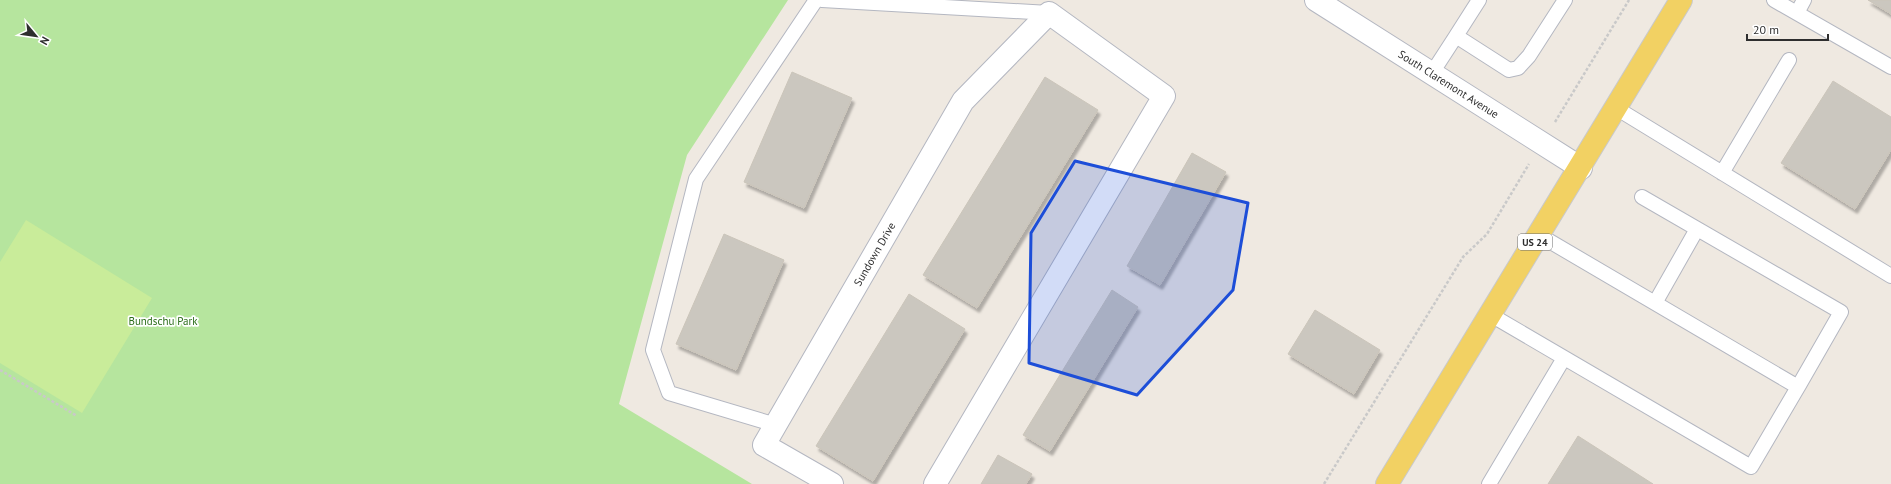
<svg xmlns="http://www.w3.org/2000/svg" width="1891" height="484" font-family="'PT Sans',sans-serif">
	<defs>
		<filter id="shadow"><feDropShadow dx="2.5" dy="4.5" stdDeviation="1" flood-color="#0004"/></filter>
	</defs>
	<rect width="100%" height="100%" fill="#efe9e1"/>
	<path fill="#b6e59e" d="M0,0H788L687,155L619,404L752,484H0Z"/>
	<path fill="#c9ec9a" d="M26,220L152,298L82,413L0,363V262Z"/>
	<path fill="#cbc7bf" stroke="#cbc5ba" filter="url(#shadow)" d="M1868,0H1891V14Z
		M792,72L852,98L804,208L744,182Z
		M1045,77L1098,110L977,308L923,275Z
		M1833,81L1891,117V150L1855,209L1781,163Z
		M1192,153L1226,172L1160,285L1127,266Z
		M724,234L784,260L736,370L676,344Z
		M1112,290L1138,307L1050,451L1023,435Z
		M909,294L965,329L873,481L816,446Z
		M1315,310L1380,350L1354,394L1288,354Z
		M1578,436L1653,484H1548Z
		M998,455L1032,474L1026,484H981Z"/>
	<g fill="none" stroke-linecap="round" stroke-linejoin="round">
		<g stroke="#b4b7c1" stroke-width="16">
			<path id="lane" d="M822,0L1049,13
				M1479,0L1456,36L1509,70L1518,68L1529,56L1565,0
				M1774,0L1891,67
				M1797,13L1804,0
				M1432,73L1456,36
				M1616,108L1891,276
				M1722,173L1789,60
				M1539,235L1798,387L1841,312L1642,197
				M1655,303L1697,229
				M1491,315L1751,467L1798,387
				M776,425L669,393L653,350L696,179L816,0
				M1489,484L1564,358"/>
		</g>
		<g stroke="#b4b7c1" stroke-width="24">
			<g id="street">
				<path id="s1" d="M1316,0L1581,168"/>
				<path id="s2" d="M832,484L764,445L963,101L1049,13L1164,96L935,484"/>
			</g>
		</g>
		<g stroke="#c9c9c9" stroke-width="24">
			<path id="primary" d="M1387,484L1681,0"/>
		</g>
		<path stroke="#c9c9c9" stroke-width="2.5" stroke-dasharray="3 2" stroke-linecap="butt" d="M1555,122L1629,0
			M0,370L77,416
			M1324,484L1463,257L1487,234L1529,164"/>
		<use href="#lane" stroke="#fff" stroke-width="14"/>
		<use href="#street" stroke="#fff" stroke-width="22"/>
		<use href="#primary" stroke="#f2d163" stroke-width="22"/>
	</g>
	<path fill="#1d4ed8" fill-opacity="0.2" stroke="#1d4ed8" stroke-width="3" stroke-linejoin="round" d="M1075,161L1248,203L1233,290L1137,395L1029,363L1031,233Z"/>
	<g text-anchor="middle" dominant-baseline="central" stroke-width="3.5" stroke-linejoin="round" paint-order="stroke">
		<rect fill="#fff" stroke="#6d6d6d" stroke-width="1" x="1518" y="234" width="34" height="16" rx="3"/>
		<g font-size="10" font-weight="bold" fill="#2e2e2e">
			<text x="1535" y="242">US 24</text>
		</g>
		<g font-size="11" fill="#2e2e2e" stroke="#fff">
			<text stroke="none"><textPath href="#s1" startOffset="157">South Claremont Avenue</textPath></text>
			<text stroke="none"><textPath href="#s2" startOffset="299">Sundown Drive</textPath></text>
		</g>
		<g font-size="11" fill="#2c6e1b" stroke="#fff">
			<text x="163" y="321">Bundschu Park</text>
		</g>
	</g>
	<g transform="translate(36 36) rotate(119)" stroke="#ffffff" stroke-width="3" paint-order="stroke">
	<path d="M0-3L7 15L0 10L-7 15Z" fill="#2e2e2e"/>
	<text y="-6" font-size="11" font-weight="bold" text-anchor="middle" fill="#2e2e2e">N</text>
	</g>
	<path d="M1747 34v6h81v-6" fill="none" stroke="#2e2e2e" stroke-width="2"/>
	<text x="1753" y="34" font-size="12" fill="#2e2e2e" stroke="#ffffff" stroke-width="3" paint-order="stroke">20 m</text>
</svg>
